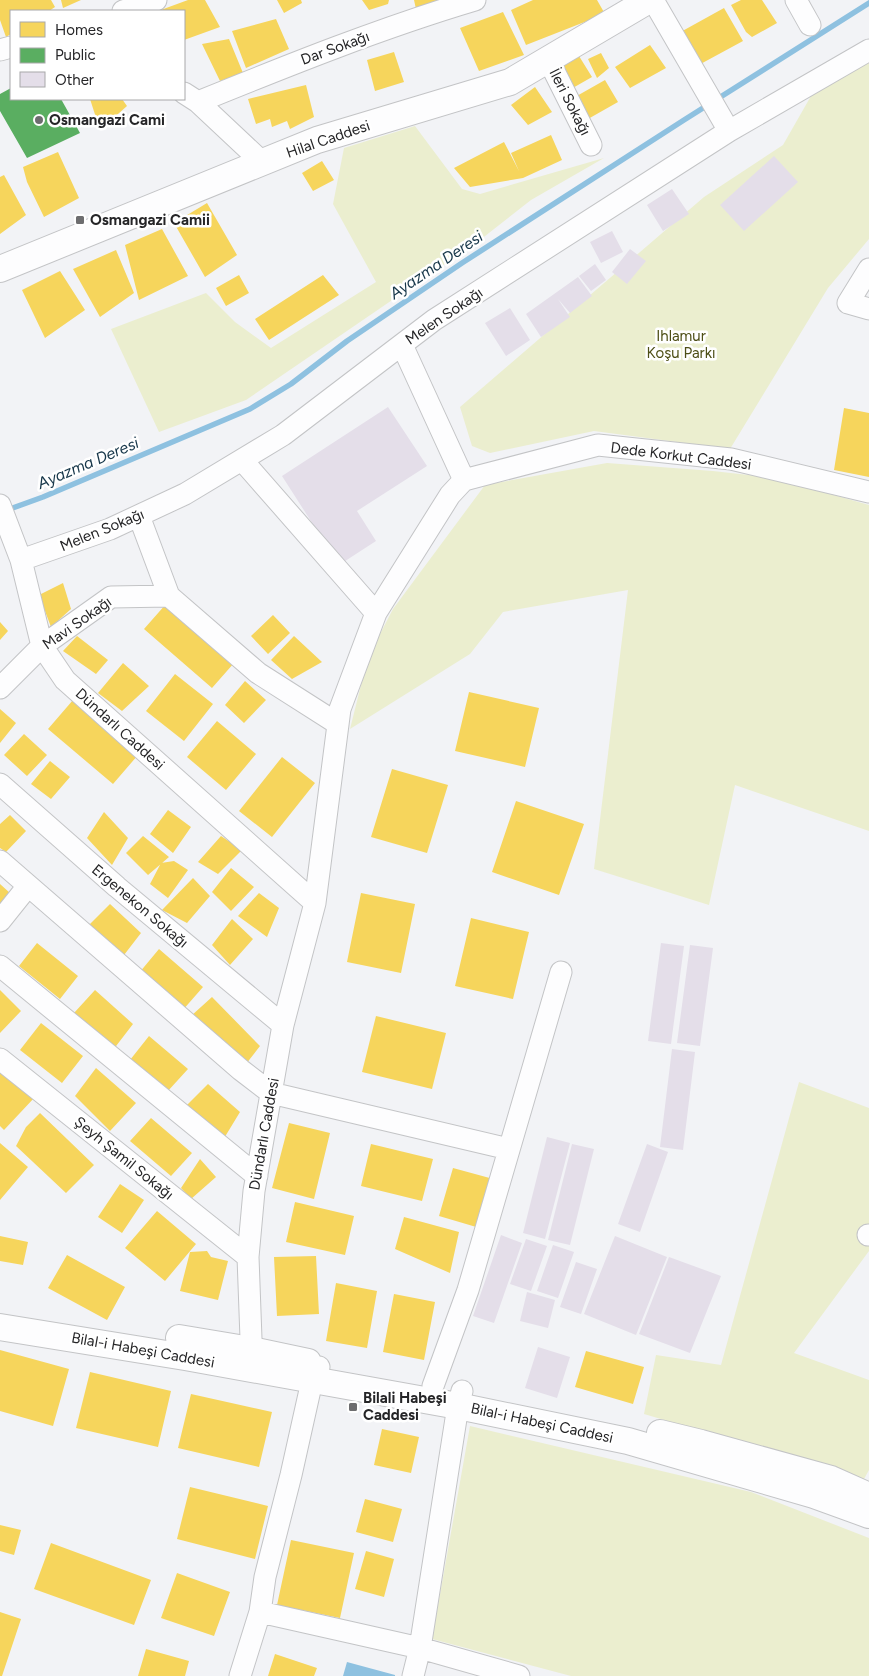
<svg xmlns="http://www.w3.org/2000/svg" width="869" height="1676" font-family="Figtree,sans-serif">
	<rect width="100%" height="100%" fill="#f2f3f6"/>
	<path fill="#ebeecf" d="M869,59V239L828,288L730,449L594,431L490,453L472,446L460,407L704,197L783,145L811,96Z
		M415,126L462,189L480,194L604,158L531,200L480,240L246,400L159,432L111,329L206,293L235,322L271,348L376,282L333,204L344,148Z
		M607,463L713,471L774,478L869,505V831L735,785L709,905L594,869L628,590L503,612L470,654L350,729L368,657L393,609L485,485Z
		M799,1082L869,1108V1251L794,1353L869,1380V1470L864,1479L644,1414L656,1355L721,1365Z
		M470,1426L751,1492L869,1538V1676H571L432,1639Z"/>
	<path fill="#8ec1e0" d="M347,1662L395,1675V1676H343Z"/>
	<path fill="#f6d55c" d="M0,0H51L55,7L49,11H11V34L6,37L0,20Z
		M61,0H81L63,8Z
		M188,0H205L220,27L184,40V11H158Z
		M277,0H301L302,3L284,13Z
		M362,0H389L388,4L369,10Z
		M414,0H444L416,9Z
		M533,0H597L605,14L526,45L511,10Z
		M741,0H762L777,23L752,37L746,32L731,5Z
		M724,8L743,41L695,67L677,34Z
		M503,12L524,55L479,71L460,28Z
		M276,19L289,49L246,68L232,31Z
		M229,39L243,73L220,81L202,44Z
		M650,45L666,68L630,88L615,67Z
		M394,52L404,82L375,91L367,60Z
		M601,53L609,68L597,78L588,59Z
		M579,56L592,77L571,89L559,69Z
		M605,80L618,102L588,119L575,97Z
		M306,85L314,117L290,129L287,121L272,127L270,119L256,124L248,99Z
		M535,87L552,112L528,125L511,105Z
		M90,99H122L127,106L100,130Z
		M551,135L562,160L523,178L470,187L454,168L504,142L519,171L511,153Z
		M58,152L79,198L44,217L27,182L23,167Z
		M322,161L334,180L313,191L302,173Z
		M4,175L26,215L0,234V177Z
		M207,203L237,255L205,277L174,223Z
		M162,229L188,276L139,300L125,245Z
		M116,250L134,293L100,317L73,269Z
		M60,271L85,310L45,338L22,290Z
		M239,275L249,293L226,306L216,288Z
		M323,275L339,295L269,340L255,319Z
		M844,408L869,413V477L834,470Z
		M63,583L71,609L51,627L39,595Z
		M166,604L234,663L212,688L144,629Z
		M273,615L290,633L268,654L251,636Z
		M0,622L8,631L0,640Z
		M77,636L108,660L96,674L63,651Z
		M294,636L322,662L292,679L271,660Z
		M123,663L149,686L122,711L98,693Z
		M175,674L213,704L184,741L146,711Z
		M245,681L266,700L244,723L225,705Z
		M469,692L539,708L525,767L455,751Z
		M73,700L138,755L113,784L48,729Z
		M0,709L16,723L0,743Z
		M217,721L256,754L226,790L187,757Z
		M24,734L47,755L27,776L4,755Z
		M282,757L315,783L272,837L239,811Z
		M50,761L70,777L51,799L31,784Z
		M392,769L448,785L427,853L371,837Z
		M516,801L584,824L559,895L492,872Z
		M168,810L191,827L173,853L150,834Z
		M104,812L128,838L112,865L87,838Z
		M10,815L26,831L6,852L0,848V824Z
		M143,836L169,857L148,875L126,853Z
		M221,836L242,850L218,874L198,862Z
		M174,861L188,870L168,898L150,884L161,863Z
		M231,868L254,887L231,911L212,892Z
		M193,878L210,896L187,923L162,910Z
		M0,884L10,893L0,905Z
		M259,893L279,908L267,937L238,916Z
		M361,893L415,904L401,973L347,962Z
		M110,904L141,933L124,955L87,927Z
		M471,918L529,932L513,999L455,986Z
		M232,919L253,939L230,965L212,945Z
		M37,943L78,976L60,999L19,966Z
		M159,949L203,987L182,1011L139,973Z
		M0,990L21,1011L0,1033Z
		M95,990L133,1024L113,1050L74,1013Z
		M212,997L260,1046L246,1064L191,1016Z
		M376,1016L446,1033L432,1089L362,1072Z
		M41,1023L83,1056L62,1083L20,1050Z
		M149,1036L188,1069L167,1092L130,1060Z
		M0,1065L35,1097L4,1130L0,1126Z
		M96,1068L136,1103L110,1131L75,1096Z
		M208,1084L240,1112L223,1140L185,1107Z
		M40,1113L94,1165L66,1193L16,1146L26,1127Z
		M151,1118L192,1153L171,1176L130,1141Z
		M289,1123L330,1133L314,1199L272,1188Z
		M0,1143L28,1167L0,1200Z
		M371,1144L433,1159L422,1201L361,1186Z
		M200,1159L216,1177L191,1199L181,1188Z
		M453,1168L497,1180L483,1229L439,1216Z
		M120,1184L144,1200L122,1233L98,1217Z
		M295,1202L354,1216L345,1255L286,1242Z
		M157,1211L196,1244L165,1281L125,1248Z
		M404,1217L459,1232L450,1273L395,1249Z
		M0,1236L28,1242L23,1265L0,1261Z
		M207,1251L211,1257L228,1261L218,1300L180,1291L190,1252Z
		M67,1255L125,1287L107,1320L48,1288Z
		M316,1256L319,1314L277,1316L274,1257Z
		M336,1283L377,1291L367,1348L326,1341Z
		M394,1294L435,1302L424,1360L383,1352Z
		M0,1350L69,1369L53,1426L0,1411Z
		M586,1351L644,1367L633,1404L575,1387Z
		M90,1372L171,1391L158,1447L76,1428Z
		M191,1394L272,1412L259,1467L178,1448Z
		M382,1429L419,1437L411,1473L374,1465Z
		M190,1487L268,1506L255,1559L177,1539Z
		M365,1499L402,1509L393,1542L356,1532Z
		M0,1525L21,1530L14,1555L0,1551Z
		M291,1540L354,1553L340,1618L277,1605Z
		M51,1543L151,1580L134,1625L34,1589Z
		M366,1551L394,1559L384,1597L355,1589Z
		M177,1573L230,1592L214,1636L161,1618Z
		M0,1612L21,1619L2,1676H0Z
		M146,1649L189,1661L185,1676H138Z
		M275,1654L317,1668L314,1676H268Z"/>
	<path fill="#5aae61" d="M11,88V99H61L80,133L27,158L0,111V94Z"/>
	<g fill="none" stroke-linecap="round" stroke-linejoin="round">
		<path stroke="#8ec1e0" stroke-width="5.5" d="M7,510L43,497L250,409L291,384L347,341L462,263L684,120L869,3"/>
	</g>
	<path fill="#e4dee9" d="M774,156L798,182L744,231L720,205Z
		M672,189L689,214L663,231L647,205Z
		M612,231L623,252L601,263L590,242Z
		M630,249L646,261L627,284L612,272Z
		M595,264L606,280L591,291L579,276Z
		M578,277L592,296L570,313L558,299L570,317L541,337L526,314Z
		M510,308L530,340L506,356L485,323Z
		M388,407L427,466L357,511L376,541L339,565L282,476Z
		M661,943L684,946L671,1044L648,1041Z
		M690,945L713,948L700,1046L677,1043Z
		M672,1049L695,1052L683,1150L660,1147Z
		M547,1137L570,1143L545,1239L523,1233Z
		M572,1144L594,1149L570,1245L548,1240Z
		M647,1144L668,1152L640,1232L618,1224Z
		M501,1235L522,1243L494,1323L473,1316Z
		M615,1236L667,1257L636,1335L584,1314Z
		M526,1239L547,1246L531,1291L510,1284Z
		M553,1245L574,1252L558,1298L537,1291Z
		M669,1257L721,1276L690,1353L639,1334Z
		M576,1262L597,1269L581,1314L560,1307Z
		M527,1292L555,1300L548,1328L520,1321Z
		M538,1347L570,1357L557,1398L525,1388Z"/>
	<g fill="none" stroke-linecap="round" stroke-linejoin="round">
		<g stroke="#c3c4c6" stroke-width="23">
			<path id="minor" d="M653,0L729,131
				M796,0L810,25
				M123,11L156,0
				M0,50L11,47
				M548,59L591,145
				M184,93L198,102L262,162
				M198,102C289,65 381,28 475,0
				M869,269L848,303L869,309
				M402,345L464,480L598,445L731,459L869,492
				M242,460L376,613L450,495L464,480
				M0,505L21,560L42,646L65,680L315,903L283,1025L254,1191L248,1257L252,1366
				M139,516L169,596L258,673L338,724
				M21,560L110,529L185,494L283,435L434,320L729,131L869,50
				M0,688L42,646L111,597L169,596
				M0,784L117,887L283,1025
				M0,861L241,1070L271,1093L509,1149
				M315,903L340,709L376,613
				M0,921L28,886
				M0,966L257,1176
				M0,1059L248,1257
				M868,1235H869
				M433,1386L468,1290L561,972
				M260,1612L420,1648L458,1406L462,1391
				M240,1676L260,1612L265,1577L291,1475L312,1381L319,1367
				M413,1676L420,1648L519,1676"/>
		</g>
		<g stroke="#c3c4c6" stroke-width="28">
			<path id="tertiary" d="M0,269L317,140L510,82L649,0
				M0,1327L185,1357L458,1406L628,1441L814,1495L869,1515
				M179,1338L251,1350L308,1362
				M660,1433L701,1443L831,1479L869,1496"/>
		</g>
		<use href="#minor" stroke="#fdfdfe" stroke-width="21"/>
		<use href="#tertiary" stroke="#fdfdfe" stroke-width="26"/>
	</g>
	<g fill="#6d6d6f" stroke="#fff" stroke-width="2">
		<circle cx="39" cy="120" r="5"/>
		<rect x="75" y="215" width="10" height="10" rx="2.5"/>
		<rect x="348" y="1402" width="10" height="10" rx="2.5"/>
	</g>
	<g text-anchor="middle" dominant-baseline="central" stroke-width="5" stroke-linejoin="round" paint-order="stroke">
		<g font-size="15" fill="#252527" stroke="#fff">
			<text transform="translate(335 48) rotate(-20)">Dar Sokağı</text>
			<text transform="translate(570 102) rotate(63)">İleri Sokağı</text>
			<text transform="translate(328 139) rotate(-19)">Hilal Caddesi</text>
			<text transform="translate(444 316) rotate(-34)">Melen Sokağı</text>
			<text transform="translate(681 456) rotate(7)">Dede Korkut Caddesi</text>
			<text transform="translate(102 530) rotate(-22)">Melen Sokağı</text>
			<text transform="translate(77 623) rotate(-35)">Mavi Sokağı</text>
			<text transform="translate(120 729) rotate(42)">Dündarlı Caddesi</text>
			<text transform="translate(140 906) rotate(40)">Ergenekon Sokağı</text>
			<text transform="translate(264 1134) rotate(-80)">Dündarlı Caddesi</text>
			<text transform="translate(124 1158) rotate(39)">Şeyh Şamil Sokağı</text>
			<text transform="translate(143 1350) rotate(10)">Bilal-i Habeşi Caddesi</text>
			<text transform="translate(542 1423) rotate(12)">Bilal-i Habeşi Caddesi</text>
		</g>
		<g font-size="15" font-weight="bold" fill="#252527" stroke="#fff" text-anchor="start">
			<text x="49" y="120">Osmangazi Cami</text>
			<text x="90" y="220">Osmangazi Camii</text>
			<text x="363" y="1398">Bilali Habeşi<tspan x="363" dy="17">Caddesi</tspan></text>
		</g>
		<g font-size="15" fill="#4d4e16" stroke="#fff">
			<text x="681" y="336">Ihlamur<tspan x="681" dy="17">Koşu Parkı</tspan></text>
		</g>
		<g font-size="16" font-style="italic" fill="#163649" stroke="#fff">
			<text transform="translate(436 265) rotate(-34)">Ayazma Deresi</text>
			<text transform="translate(88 463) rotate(-23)">Ayazma Deresi</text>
		</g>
	</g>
	<rect x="10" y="10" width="175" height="90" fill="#ffffff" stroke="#a8a8a9"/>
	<rect x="20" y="22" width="25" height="15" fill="#f6d55c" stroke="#a8a8a9"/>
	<text x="55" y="35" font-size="15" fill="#252527">Homes</text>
	<rect x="20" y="48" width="25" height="15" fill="#5aae61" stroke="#a8a8a9"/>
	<text x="55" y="60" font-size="15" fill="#252527">Public</text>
	<rect x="20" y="72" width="25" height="15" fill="#e4dee9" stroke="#a8a8a9"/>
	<text x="55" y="85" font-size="15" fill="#252527">Other</text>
</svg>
